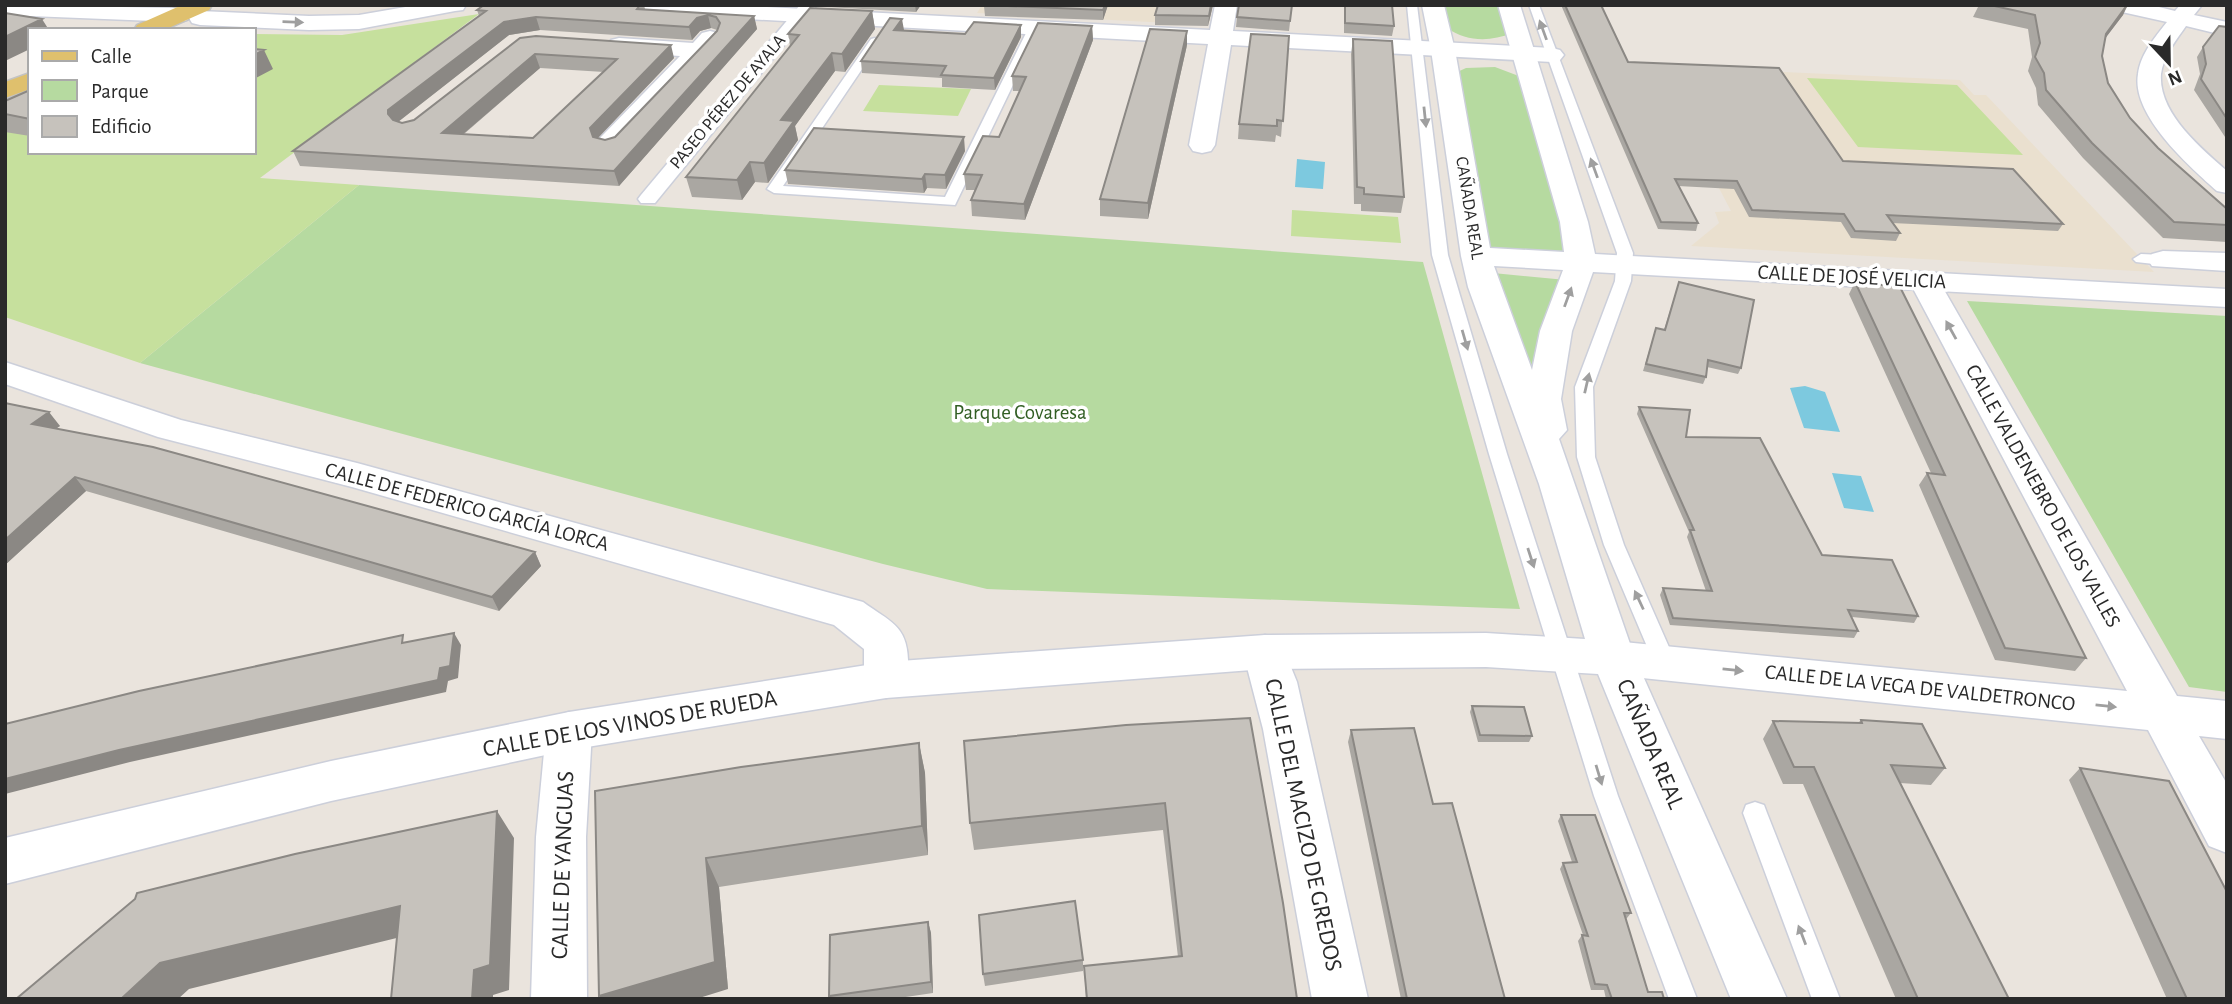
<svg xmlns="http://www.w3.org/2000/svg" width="2232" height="1004" font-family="'Alegreya Sans',sans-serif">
	<rect width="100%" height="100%" fill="#eae4dd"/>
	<path fill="#eae0cf" d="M982,5H1211L1207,25L977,13Z
		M1655,66L1960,80L1974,95H1986L2154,272L1691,246L1719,223L1715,212L1731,211Z"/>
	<path fill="#b6daa0" d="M1442,5H1506L1512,33C1490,42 1467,42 1447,28Z
		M1495,67L1524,78L1573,252L1487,247L1453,74L1466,68Z
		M359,185L1423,262L1520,609L987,589L883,564L140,363Z
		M1493,273L1566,280L1541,407Z
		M1967,301L2227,316V692L2189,687Z"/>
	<path fill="#c6e09d" d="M479,14L260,178L359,185L140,363L5,317V118L30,107V152H254V34L342,35Z
		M1807,78L1957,85L2023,155L1858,147Z
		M879,85L971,89L958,116L863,111Z
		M1292,210L1398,217L1401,243L1291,236Z"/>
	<path fill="#7dc9df" d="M1297,159L1325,162L1323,189L1295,187Z
		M1805,386L1825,392L1840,432L1804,428L1790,388Z
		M1832,473L1861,476L1874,512L1844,508Z"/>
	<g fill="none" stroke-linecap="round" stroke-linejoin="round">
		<g stroke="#cccfda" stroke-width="3">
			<path id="service" d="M1407,5H1417L1448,255L1507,454L1618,796L1697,999H1669L1594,796L1489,454L1432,255Z
				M1529,5H1539L1633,253L1631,281L1593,387L1595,457L1624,545L1676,663L1673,669L1665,672L1657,669L1654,663L1604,545L1577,457L1575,387L1615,281L1617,253Z
				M1034,26L1040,29L955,205L774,193L767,189L871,39L875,38L881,41L783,186L945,197L1028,29Z
				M2141,254L2163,255L2171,260L2163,265L2136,262L2133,259Z
				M1755,802L1764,805L1767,813L1840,999H1812L1743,813L1746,805Z"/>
		</g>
		<g stroke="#cccfda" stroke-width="3">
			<path id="pedestrian" d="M800,5H817L655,203H641L638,199L641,195Z"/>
		</g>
		<g stroke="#cccfda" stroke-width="3">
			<path id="minor" d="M5,5L179,8L187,10L190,15L187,20L179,22L5,15Z
				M417,5H466L463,10L455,11L359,29L309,30L200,25L192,23L189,18L192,13L200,11L309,16L359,15Z
				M589,5H729L1210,30L1215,5H1237L1233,31L1552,48L1560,50L1564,55L1560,60L1552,62L1231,45L1215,145L1211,151L1202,153L1193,151L1189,145L1208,44L600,11L592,10Z
				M2110,5H2151L2175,11L2180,5H2202L2194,15L2227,22V36L2186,26C2176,40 2163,57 2161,74C2158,113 2201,148 2227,171V193L2217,191C2189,166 2131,115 2138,74C2140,55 2155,37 2167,22L2113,10Z
				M710,31L718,33L721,38L718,43L618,150L609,152L600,150L596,144L600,138L680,56L619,52L611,50L608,45L611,40L619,38L693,43L702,33Z
				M2163,251L2227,253V271L2152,266L2148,260L2152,254Z
				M1924,272L1935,274L1939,281L2177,696L2227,701V739L2199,736L2227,784V853L2209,846L2148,730L1613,675L1598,670L1591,658L1598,646L1613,641L2127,691L1909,281L1913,274Z
				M5,362L181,420L357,463L863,602C889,621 907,625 908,660C908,673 908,681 902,692L886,698L870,692L864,680V649L834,625L352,487L158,437L5,384Z
				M1265,635L1280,640L1297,682L1368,999H1312L1263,729L1243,652L1250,640Z
				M569,712L585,718L592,731L586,837L587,999H531L536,837L546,731L553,718Z"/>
		</g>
		<g stroke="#cccfda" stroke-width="3">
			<path id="tertiary" d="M1422,5H1444L1455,50L1490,248L1564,252L1560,222L1498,5H1520L1588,222L1595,254L2227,289V307L1593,272L1572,331L1561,399L1567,430L1559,439L1635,658L1787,999H1731L1598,674L1486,667L1265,669L886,698L569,750L331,801L5,884V838L331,761L569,712L886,662L1265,635L1486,633L1585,639L1539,484L1468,287L1461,256L1431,50ZM1494,266L1563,270L1540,331L1532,370Z"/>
		</g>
		<g stroke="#c3c3c3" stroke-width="3">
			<path id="primary" d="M182,5H212L209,10L164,30H134L137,25Z
				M30,73V89L5,98V82Z"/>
		</g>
		<use href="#service" fill="#fff" fill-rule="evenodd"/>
		<use href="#pedestrian" fill="#fff" fill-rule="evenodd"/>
		<use href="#minor" fill="#fff" fill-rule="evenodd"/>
		<use href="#tertiary" fill="#fff" fill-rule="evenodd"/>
		<use href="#primary" fill="#dfc06d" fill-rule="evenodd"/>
	</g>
	<path fill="#aaa7a2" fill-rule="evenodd" d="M644,5L645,9L754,16L757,29L619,186L300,166L293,151L479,16L477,10ZM711,28L717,30L615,137L605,140L598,138L674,58L520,38L414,120L402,123L398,122L509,35L540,30L692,40L700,31ZM540,68L604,72L533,138L464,134Z
		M827,5H921L916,12L827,7Z
		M1108,5L1103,20L985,16L984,6Z
		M1158,5H1213L1208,26L1155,25V15Z
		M1292,5L1289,31L1236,27L1237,17Z
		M1344,5H1392L1394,26L1392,36L1344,33Z
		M1561,5H1601L1628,62L1843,161L2063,224L2058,231L1892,223L1900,233L1896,241L1851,238L1841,222L1749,217L1734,189L1678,186L1698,223L1696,231L1658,229Z
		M1979,5H2128L2123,15L2105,38L2102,56L2108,83L2130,118L2158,148L2227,209V242L2163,238L2083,158L2038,105L2036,88L2028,71L2032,57L2028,29L1973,17Z
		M872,11L875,29L845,72L835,71L795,126L798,140L768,183L755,182L742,200L692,197L686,177L790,46L788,34Z
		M1092,26L1093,40L1025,220L972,216L971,200L975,190H966L964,174L999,137L1020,91H1013L1012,76Z
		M2227,27V140L2194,90L2200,74L2197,57L2203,47Z
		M903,31L1021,37L995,90L942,87V78L862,73L861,61Z
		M1289,36L1281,137L1276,135L1275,142L1238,139L1239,124Z
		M1353,39L1404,197L1401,213L1361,211V204H1354L1351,54Z
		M1187,45L1148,219L1100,216V199Z
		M30,90V136L5,132V101Z
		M965,151L946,189L927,188L924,193L788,184L785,170Z
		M1679,282L1741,368L1738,374L1707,367L1706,377L1703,384L1643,371L1656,328L1664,330Z
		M1855,282L2086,658L2075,671L1995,660L1919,485L1927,473H1931L1849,294Z
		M5,403L60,426L56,428L535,552L541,566L499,611L86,491L5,565Z
		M1639,407L1686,437L1822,555L1918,616L1914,623L1852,617L1858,631L1854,638L1670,625L1660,595L1663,588L1706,591L1687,537L1689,532L1637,414Z
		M1472,706L1532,736L1529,742H1478L1470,712Z
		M1861,720L1945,768L1931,785L1900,783L2009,999H1896L1803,784H1783L1763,739L1773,721L1858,723Z
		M1126,725L1297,999H1086L1084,966L1178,957L1163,830L974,850L970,823Z
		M1351,730L1433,804L1505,999H1401L1348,742Z
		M919,743L925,773L928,855L719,887L728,989L595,791Z
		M2080,768L2227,999H2167L2069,780Z
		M1561,815L1631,913L1627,918L1626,919L1648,992L1664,999H1606L1604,990H1591L1578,941L1582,935H1583L1560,869L1563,863L1572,862L1558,821Z
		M928,922L931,933L933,993L892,999H830L829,996Z
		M1083,960V971L985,986L983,974Z"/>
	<path fill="#8b8884" d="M915,5H921L916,12Z
		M1105,5H1108L1103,20V10Z
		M1211,5H1213L1208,26L1209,16Z
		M2127,5L2123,15L2098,48L2106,34Z
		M872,11L875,29L845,72L842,54Z
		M708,15L711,28L700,31L692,40L689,27L697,18Z
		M754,16L757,29L619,186L614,171Z
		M536,17L540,30L509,35L394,125L388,114V110L504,22Z
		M42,19L49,30H30V49L5,61V37Z
		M902,19L904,30H894Z
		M1021,25V37L995,90L994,78Z
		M1092,26L1093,40L1025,220L1024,204Z
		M1187,31V45L1148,219V203Z
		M671,45L674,58L594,142L590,128Z
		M264,50L273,69L254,79V55Z
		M832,53L835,71L795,126L798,140L768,183L764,163L781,120Z
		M535,54L540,68L448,147L442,133Z
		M964,137L965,151L946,189L945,175Z
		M750,162L755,182L742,200L737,180Z
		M925,174L927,188L924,193L922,179Z
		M49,412L60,426L42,438L32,424Z
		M75,477L86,491L5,565V540Z
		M535,552L541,566L499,611L492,597Z
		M454,633L461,645L458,678L448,681L446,692L130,762L5,794V779L440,668Z
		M919,743L925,773L928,855L922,826Z
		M497,811L514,838L509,990L493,995V999H472L474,970Z
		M706,858L719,887L728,989L696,999H601L599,996Z
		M400,906L421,932L189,989L178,999H121L160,963Z
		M928,922L931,933L933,993L931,982Z"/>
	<path fill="#c6c2bc" stroke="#8b8884" stroke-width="2" fill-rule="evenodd" d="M484,5H640L637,9L754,16L614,171L293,151L486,11L477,10ZM708,15L716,17L720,23L717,31L615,137L605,140L593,137L590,128L671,45L536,36L520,38L414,120L402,123L393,120L388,114V110L504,22L536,17L689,27L697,18ZM535,54L617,59L533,138L442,133Z
		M985,5H1105L1103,10Z
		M1158,5H1211L1209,16L1155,15Z
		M1239,5H1292L1290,21L1237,17Z
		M1345,5H1392L1394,26L1345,23Z
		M1565,5H1601L1628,62L1779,68L1843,161L2013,169L2063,224L1887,215L1900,233L1855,231L1844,214L1752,210L1737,181L1675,179L1698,223L1661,222Z
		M1990,5H2127L2106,34L2102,56L2108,83L2130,118L2158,148L2227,209V225L2174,222L2092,143L2046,90L2044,73L2035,57L2040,43L2035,15Z
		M810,8L872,11L842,54L832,53L781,120L794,121L764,163L750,162L737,180L686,177L799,35L788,34Z
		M5,13L42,19L5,37Z
		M890,18L902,19L894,30L965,34L974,22L1021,25L994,78L941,75L946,66L861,61Z
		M1038,23L1092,26L1024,204L971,200L982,175L964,174L983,136L999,137L1026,77L1012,76Z
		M2219,26L2227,27V119L2201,79L2206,64L2203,47Z
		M1150,29L1187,31L1148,203L1100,199Z
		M1251,34L1289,36L1283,121L1277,120V126L1239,124Z
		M1353,39L1392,41L1404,197L1364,194V188L1357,187Z
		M254,49L264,50L254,55Z
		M30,90V119L5,114V101Z
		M814,128L964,137L945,175L925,174L922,179L785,170Z
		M1679,282L1754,300L1741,368L1708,360L1706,377L1646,364L1656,328L1665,330Z
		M1855,282L1900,287L2086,658L2005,648L1927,473L1945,475Z
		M5,403L49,412L32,424L153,447L535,552L492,597L75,477L5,540Z
		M1639,407L1690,410L1686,437L1760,438L1822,555L1892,560L1918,616L1848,610L1858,631L1673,618L1663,588L1712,591L1690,530H1694Z
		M454,633L450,666L440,668L438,680L119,750L5,779V724L139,691L403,635L402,643Z
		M1472,706L1524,707L1532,736L1480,735Z
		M1250,718L1283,903L1297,999H1087L1084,966L1182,956L1165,803L970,823L964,741L1126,725Z
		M1861,720L1922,724L1945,768L1891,765L2009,999H1918L1814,767H1794L1773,721L1862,723Z
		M1414,728L1433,804L1452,803L1505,999H1407L1351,730Z
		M919,743L922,826L706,858L715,962L599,996L595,791L741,767Z
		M2080,768L2169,781L2227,892V999H2187Z
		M497,811L490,965L474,970L472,999H391L400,906L160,963L121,999H16L135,899L137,893L295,854Z
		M1561,815H1595L1631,913H1624L1648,992H1662L1664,999H1612L1607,985L1595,984L1582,935L1588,936L1563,863L1577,862Z
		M1075,901L1083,960L983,974L979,915Z
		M928,922L931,982L829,996L830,935Z"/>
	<defs><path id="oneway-solid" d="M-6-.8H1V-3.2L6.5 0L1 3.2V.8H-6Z" transform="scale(1.75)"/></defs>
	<g fill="#9f9f9f">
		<use href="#oneway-solid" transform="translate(293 22) rotate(2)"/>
		<use href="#oneway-solid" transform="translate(1543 30) rotate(-110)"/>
		<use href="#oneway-solid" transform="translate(1425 117) rotate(84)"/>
		<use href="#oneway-solid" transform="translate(1594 168) rotate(-110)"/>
		<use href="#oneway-solid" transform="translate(1568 297) rotate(-70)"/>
		<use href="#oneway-solid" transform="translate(1951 330) rotate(-119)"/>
		<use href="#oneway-solid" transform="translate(1465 340) rotate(74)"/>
		<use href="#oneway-solid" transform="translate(1587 383) rotate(-77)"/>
		<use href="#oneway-solid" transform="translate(1531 558) rotate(72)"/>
		<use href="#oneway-solid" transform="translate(1639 600) rotate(-115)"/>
		<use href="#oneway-solid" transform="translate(1733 670) rotate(6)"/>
		<use href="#oneway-solid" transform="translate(2106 706) rotate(6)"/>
		<use href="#oneway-solid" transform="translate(1599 775) rotate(73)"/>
		<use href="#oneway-solid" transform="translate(1802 935) rotate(-111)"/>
	</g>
	<g text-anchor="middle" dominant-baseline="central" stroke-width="7" stroke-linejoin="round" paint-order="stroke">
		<g font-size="18" fill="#2a2a2a" stroke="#fff">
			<text transform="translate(728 102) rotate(-50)">PASEO PÉREZ DE AYALA</text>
			<text transform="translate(1469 208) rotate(81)">CAÑADA REAL</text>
		</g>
		<g font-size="21" fill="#2a2a2a" stroke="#fff">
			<text transform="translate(1852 277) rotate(3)">CALLE DE JOSÉ VELICIA</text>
			<text transform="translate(2043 496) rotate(61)">CALLE VALDENEBRO DE LOS VALLES</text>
			<text transform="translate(467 507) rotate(15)">CALLE DE FEDERICO GARCÍA LORCA</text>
			<text transform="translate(1920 688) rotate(6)">CALLE DE LA VEGA DE VALDETRONCO</text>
		</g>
		<g font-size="21" fill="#315e23" stroke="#fff">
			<text x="1020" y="412">Parque Covaresa</text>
		</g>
		<g font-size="24" fill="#2a2a2a" stroke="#fff">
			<text transform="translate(630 724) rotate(-10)">CALLE DE LOS VINOS DE RUEDA</text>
			<text transform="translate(1650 744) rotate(67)">CAÑADA REAL</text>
			<text transform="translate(1303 825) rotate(78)">CALLE DEL MACIZO DE GREDOS</text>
			<text transform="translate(563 865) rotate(-88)">CALLE DE YANGUAS</text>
		</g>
	</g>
	<rect width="2232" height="1004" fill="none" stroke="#2a2a2a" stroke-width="14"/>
	<rect x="28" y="28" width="228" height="126" fill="#ffffff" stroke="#aaaaaa" stroke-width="2"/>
	<rect x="42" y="51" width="35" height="10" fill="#dfc06d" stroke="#aaaaaa" stroke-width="2"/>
	<text x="91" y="63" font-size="21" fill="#2a2a2a">Calle</text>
	<rect x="42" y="80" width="35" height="21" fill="#b6daa0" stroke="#aaaaaa" stroke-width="2"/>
	<text x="91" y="98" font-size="21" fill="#2a2a2a">Parque</text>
	<rect x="42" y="116" width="35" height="21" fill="#c6c2bc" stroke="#aaaaaa" stroke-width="2"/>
	<text x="91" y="133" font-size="21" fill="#2a2a2a">Edificio</text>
	<g transform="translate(2169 63) rotate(158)" stroke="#ffffff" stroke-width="5" paint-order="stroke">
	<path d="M0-5L12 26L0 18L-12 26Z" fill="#2a2a2a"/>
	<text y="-10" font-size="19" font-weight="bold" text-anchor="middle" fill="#2a2a2a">N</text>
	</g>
</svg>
